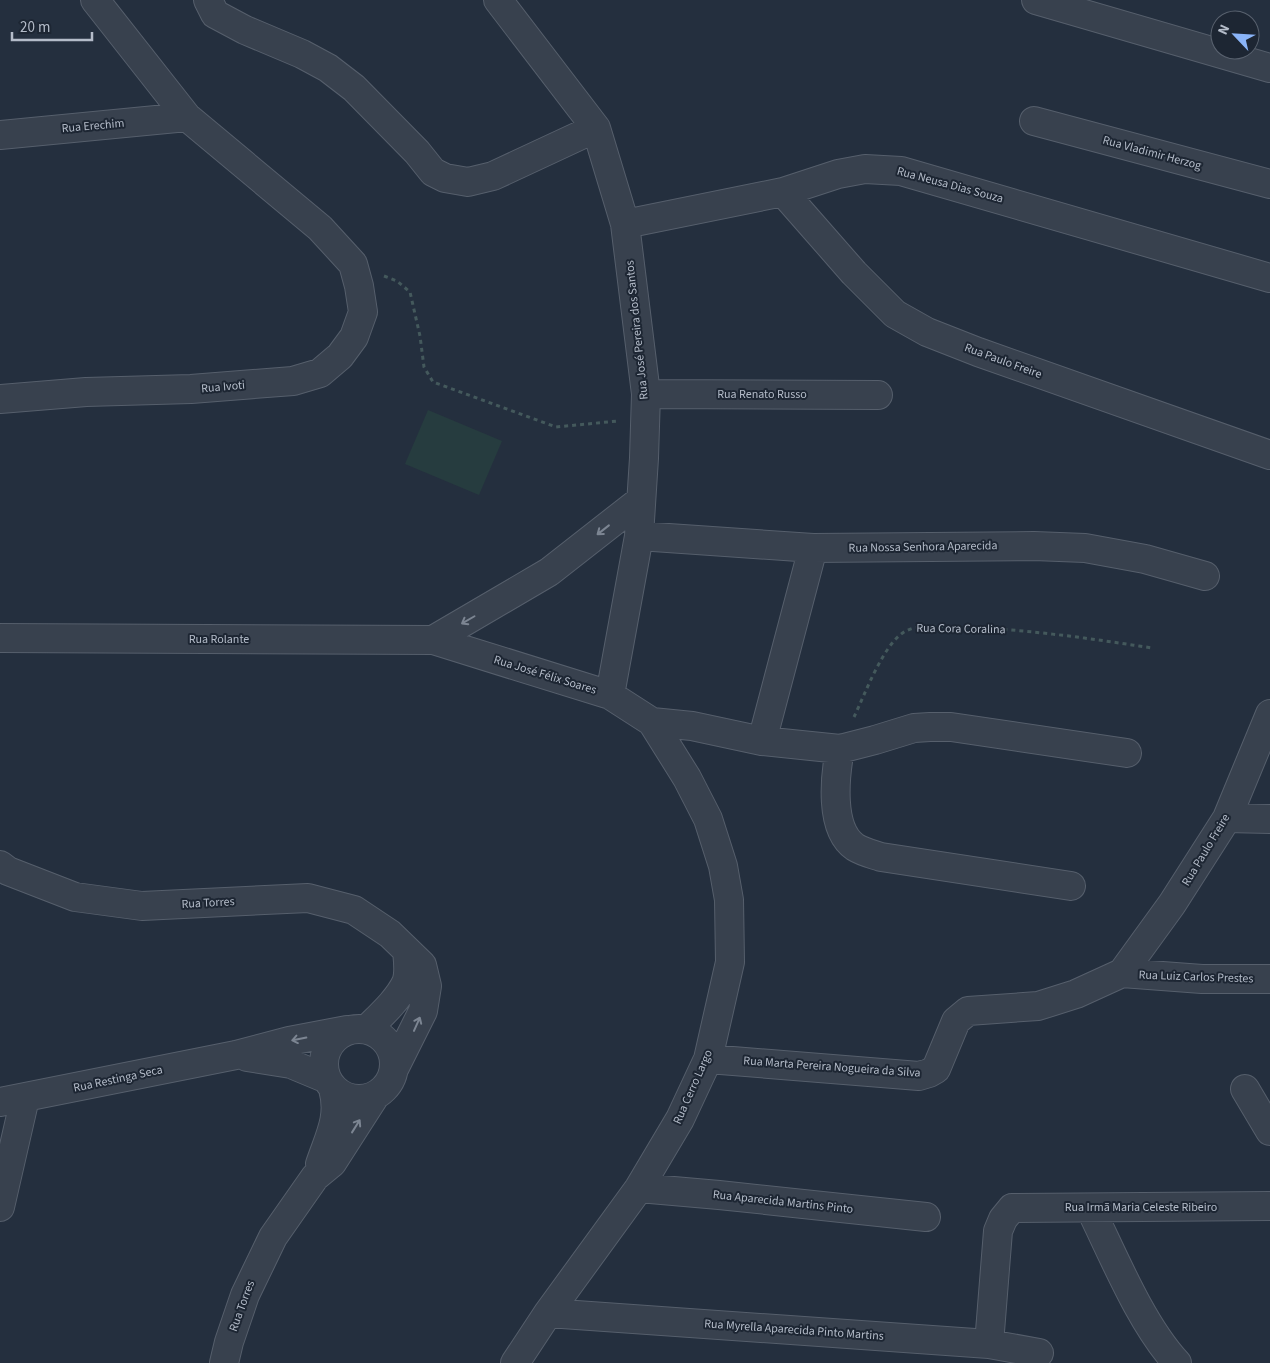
<svg xmlns="http://www.w3.org/2000/svg" width="1270" height="1363" font-family="'Source Sans 3',sans-serif">
	<rect width="100%" height="100%" fill="#242f3e"/>
	<path fill="#263c3f" d="M428,410L502,441L479,495L405,464Z"/>
	<g fill="none" stroke-linecap="round" stroke-linejoin="round">
		<g stroke="#565f6c" stroke-width="30">
			<path id="minor" d="M208,0L215,14L245,30L302,54L328,68L354,88L417,152L433,172L445,178L468,182L493,176L596,128
				M498,0L596,128L625,224L646,394L644,458L639,536L610,695
				M1036,0L1270,68
				M1034,121L1270,184
				M0,135L187,117
				M783,192L854,273L895,314L927,332L978,352L1270,455
				M625,224L783,192L838,174L865,169L901,171L1270,278
				M646,394L878,395
				M0,399L86,392L191,389L293,381L320,373L340,356L354,337L363,312L359,286L353,264L320,228L187,117L95,0
				M639,536L813,548L1034,546L1085,548L1145,559L1205,576
				M0,638L433,640L610,695L652,722L687,778L708,819L723,866L729,900L730,962L708,1059L680,1119L639,1188L548,1313L515,1363
				M433,640L549,572L641,500
				M652,722L692,726L762,741L840,749L875,740L914,728L930,727H951L1127,753
				M762,741L813,548
				M840,749C835,776 829,829 855,847C863,852 872,854 881,857L1071,886
				M1227,818L1270,819
				M0,865L8,871L75,897L142,906L308,898L354,910L390,934L422,965L427,986L423,1011L395,1067
				M1122,973L1202,979H1270
				M324 1064a35 35 0 1 1 70 0a35 35 0 1 1-70 0Z
				M367,1029C380,1016 398,1000 406,983C410,973 408,962 407,951
				M247,1057L291,1064L327,1079
				M708,1059L919,1076L929,1073L936,1069L956,1021L968,1011L1038,1006L1076,994L1122,973L1172,904L1227,818L1270,714
				M1245,1089L1270,1131
				M0,1102L236,1055L289,1041L347,1030
				M320,1164C329,1137 341,1117 333,1089
				M639,1188L719,1195L926,1217
				M0,1207L25,1098
				M1090,1208C1114,1257 1141,1324 1177,1363
				M548,1313L989,1344L1039,1353
				M989,1344L998,1231L1003,1219L1012,1208L1270,1206
				M224,1363L229,1342L245,1295L273,1237L315,1177L332,1163L375,1096"/>
		</g>
		<path stroke="#44595c" stroke-width="3" stroke-dasharray="4 4" stroke-linecap="butt" d="M384,276L397,281L410,292L420,336L424,367L433,382L556,427L618,421
			M854,717C865,694 883,645 904,632C919,623 942,627 959,627C1024,629 1088,638 1152,648"/>
		<use href="#minor" stroke="#38414e" stroke-width="28"/>
	</g>
	<defs><path id="oneway-shaft" d="M-6 0H5M1.5-3L5.5 0L1.5 3" fill="none" stroke-width="1.6" stroke-linecap="round" stroke-linejoin="round" transform="scale(1.25)"/></defs>
	<g stroke="#7c8592">
		<use href="#oneway-shaft" transform="translate(603 530) rotate(142)"/>
		<use href="#oneway-shaft" transform="translate(468 620) rotate(150)"/>
		<use href="#oneway-shaft" transform="translate(417 1024) rotate(-66)"/>
		<use href="#oneway-shaft" transform="translate(299 1039) rotate(169)"/>
		<use href="#oneway-shaft" transform="translate(356 1126) rotate(-58)"/>
	</g>
	<g text-anchor="middle" dominant-baseline="central" stroke-width="4" stroke-linejoin="round" paint-order="stroke">
		<g font-size="12" fill="#b4bcc9" stroke="#1d2633">
			<text transform="translate(93 126) rotate(-5)">Rua Erechim</text>
			<text transform="translate(1152 153) rotate(15)">Rua Vladimir Herzog</text>
			<text transform="translate(950 185) rotate(15)">Rua Neusa Dias Souza</text>
			<text transform="translate(637 330) rotate(-96)">Rua José Pereira dos Santos</text>
			<text transform="translate(1003 361) rotate(20)">Rua Paulo Freire</text>
			<text transform="translate(223 387) rotate(-5)">Rua Ivoti</text>
			<text x="762" y="394">Rua Renato Russo</text>
			<text transform="translate(923 547) rotate(-1)">Rua Nossa Senhora Aparecida</text>
			<text transform="translate(961 629) rotate(1)">Rua Cora Coralina</text>
			<text x="219" y="639">Rua Rolante</text>
			<text transform="translate(545 675) rotate(17)">Rua José Félix Soares</text>
			<text transform="translate(1206 850) rotate(-59)">Rua Paulo Freire</text>
			<text transform="translate(208 903) rotate(-3)">Rua Torres</text>
			<text transform="translate(1196 977) rotate(2)">Rua Luiz Carlos Prestes</text>
			<text transform="translate(832 1067) rotate(4)">Rua Marta Pereira Nogueira da Silva</text>
			<text transform="translate(118 1079) rotate(-12)">Rua Restinga Seca</text>
			<text transform="translate(693 1087) rotate(-66)">Rua Cerro Largo</text>
			<text transform="translate(783 1202) rotate(6)">Rua Aparecida Martins Pinto</text>
			<text x="1141" y="1207">Rua Irmã Maria Celeste Ribeiro</text>
			<text transform="translate(242 1306) rotate(-70)">Rua Torres</text>
			<text transform="translate(794 1330) rotate(4)">Rua Myrella Aparecida Pinto Martins</text>
		</g>
	</g>
	<g transform="translate(1235 35) rotate(295)"><circle r="24" fill="#1d2633" stroke="#59626f"/>
	<path d="M0-4L9 19L0 12L-9 19Z" fill="#8ab4f8"/>
	<text y="-8" font-size="14" font-weight="bold" text-anchor="middle" fill="#b4bcc9">N</text>
	</g>
	<path d="M12 32v8h80v-8" fill="none" stroke="#b4bcc9" stroke-width="2.5"/>
	<text x="20" y="32" font-size="15" fill="#b4bcc9" stroke="#1d2633" stroke-width="4" paint-order="stroke">20 m</text>
</svg>
